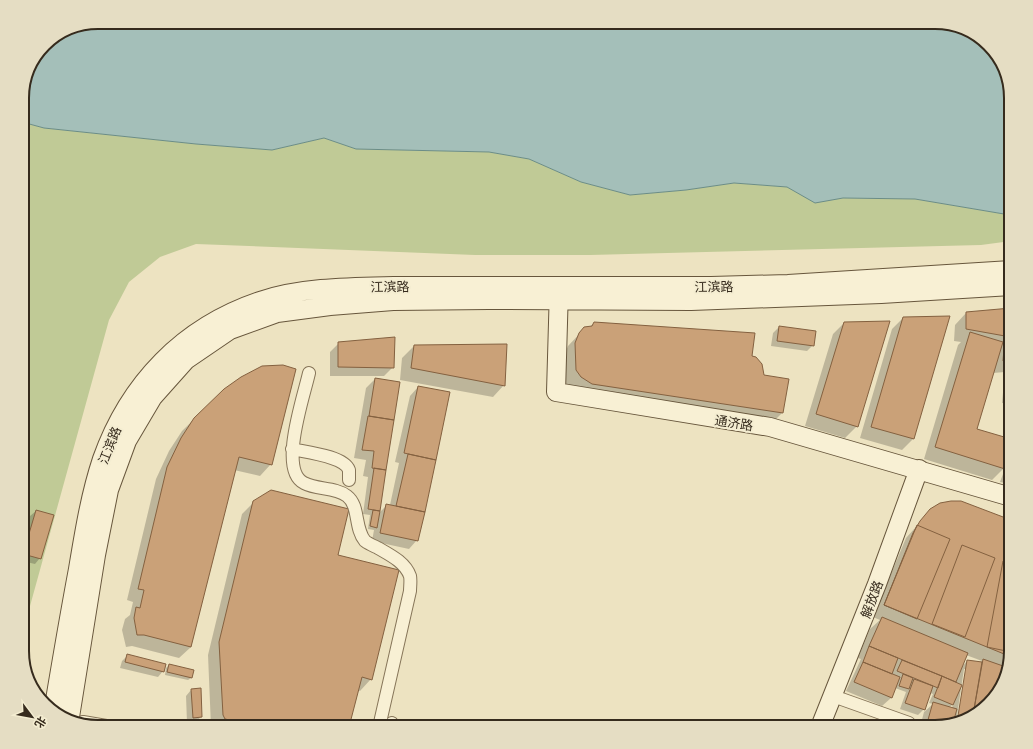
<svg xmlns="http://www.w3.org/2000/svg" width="1033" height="749" font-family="Literata,'Noto Sans SC',serif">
	<rect width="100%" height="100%" fill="#ede3c1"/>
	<path fill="#c0ca96" d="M22,122L44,128L196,144L272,150L324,138L356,149L489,152L529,159L581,182L630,195L686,190L734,183L787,187L815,202L843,198L915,199L1004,214L1011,213V241L981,245L590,255H475L196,244L160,257L129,282L109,320L22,635Z"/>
	<path fill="#a4bfb9" stroke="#6b8d87" d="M98,22H935L981,38L1003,64L1011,98V213L1004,214L915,199L843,198L815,203L787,187L734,183L686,190L630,195L581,182L529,159L489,152L356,149L324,138L272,150L196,144L44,128L22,122V93L30,64L48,41Z"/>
	<path fill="#0003" fill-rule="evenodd" d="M1011,309V404L1002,403L1005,372L993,373L976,429L1005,463L1007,464L1011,452V484L1000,482L1006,466L992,480L924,459L958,345L961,342L954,341L955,325L966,313Z
		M949,317L913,439L902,450L860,438L892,329L903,318Z
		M594,323L751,356L763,376L782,413L771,424L569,388L564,382V356L568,346L585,328L590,327Z
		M844,323L857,426L845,438L805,426L833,334Z
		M779,327L813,345L807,351L771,346L773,333Z
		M339,343L393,367L384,376H330V352Z
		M414,346L504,385L493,397L400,380L402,358Z
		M375,379L399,383L379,513L387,505H390L399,463L395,462L410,396L418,387L449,393L417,540L409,549L372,541L374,530L368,529L370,515L363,514L368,477L363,476L366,460L354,458L366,388Z
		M225,389L271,464L260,476L234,470L191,647L179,658L132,646L126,647L122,630L125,619L130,615L133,602L127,600L156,479L169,451L182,431Z
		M254,502L337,556L371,679L360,691L357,690L348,727H211L208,655L242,514Z
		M931,510L1011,651L995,697L969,719L966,669H964L956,722L935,727H920L924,712L933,704L929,703L933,694L930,693L924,709L918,715L900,709L906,692L895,688L891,698L882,706L846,691L861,659L858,658L870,629L880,620L873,617L906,538ZM966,655L982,661L980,663L967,661L961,668ZM953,704L952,709L949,708Z
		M36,511L40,558L35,564L22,561V544L30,516Z
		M128,655L163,671L158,677L120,668L122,661Z
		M169,665L192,671L191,678L188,680L165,675L166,668Z
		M191,690L201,717L195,722L187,723L186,696Z"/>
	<path fill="#caa178" stroke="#846140" d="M1011,308V361H1003L1005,336L966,329V312Z
		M950,316L914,439L871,427L903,317Z
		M890,321L858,427L816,414L844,322Z
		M594,322L755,333L752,356L756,357L762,364L764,375L789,379L783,413L592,384L581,377L576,370L575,343L579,333L584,327L592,326Z
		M779,326L816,331L814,346L777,341Z
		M970,332L1003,342L977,429L1011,439V448L1005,469L935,447Z
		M395,337L394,368L338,367V342Z
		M507,344L505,386L411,368L414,345Z
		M283,365L296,369L272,465L239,457L191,647L144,635H137L134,618L136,607L140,608L144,590L138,589L167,467L181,438L194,418L224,389L241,377L262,366Z
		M375,378L400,382L394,420L369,416Z
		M418,386L450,392L436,460L404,453Z
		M368,416L394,420L386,470L372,468L374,451L362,450Z
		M408,454L436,460L425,512L396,506Z
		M374,468L386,470L380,511L368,509Z
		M271,490L349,509L338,555L399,570L372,680L362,677L349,727H259L225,719L223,715L219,642L253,501Z
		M951,501H961L1011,520V651L1009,656L884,605L913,533L920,521L930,509L940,503Z
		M386,504L425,512L418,541L380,533Z
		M36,510L54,515L41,559L23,554Z
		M373,510L380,511L377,528L370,526Z
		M917,525L950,539L917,619L884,605Z
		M962,545L995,558L965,637L932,624Z
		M1003,561L1011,563V652L987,647Z
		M882,617L968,653L956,682L869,646Z
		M869,646L898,658L892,674L863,662Z
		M127,654L166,664L164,672L125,662Z
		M983,659L1006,667L995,697L973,715Z
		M902,660L942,676L938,688L897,671Z
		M967,660L982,662L973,715L969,719L957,722Z
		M863,662L900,677L892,698L854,682Z
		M169,664L194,670L192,678L167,672Z
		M903,674L913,678L909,689L899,686Z
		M942,676L962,685L953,705L934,697Z
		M914,679L933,686L925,710L905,703Z
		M201,688L202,717L193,718L191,689Z
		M933,702L957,709L953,723L935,727H926Z"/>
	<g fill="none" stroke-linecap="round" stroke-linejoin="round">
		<g stroke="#867559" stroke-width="14">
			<path id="street" d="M309,373C304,396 278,470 304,483C317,490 335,487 347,496C360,506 354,528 365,541C369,544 374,546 378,548C390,555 405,562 410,576C411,580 410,587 410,591L379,727
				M292,449C305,452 344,456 349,470C349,472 349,477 349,480
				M833,696L909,723
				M83,722L112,727
				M391,727L392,723"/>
		</g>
		<g stroke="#67563c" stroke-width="20">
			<path id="secondary" d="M559,288L556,392L770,427L1011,497
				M53,712C61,664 69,617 78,569C84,533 90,495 102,459C129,383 183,327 260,301C301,287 351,287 394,286H711L788,284L1011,270
				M70,717L96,555L109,490L127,441L153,397L186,360L230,330L277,313L330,306L393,301L488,300L691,301L881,294L1011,286
				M820,727L877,584L919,469"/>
		</g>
		<use href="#street" stroke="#f8f0d4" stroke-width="12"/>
		<use href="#secondary" stroke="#f8f0d4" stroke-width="18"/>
	</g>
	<g text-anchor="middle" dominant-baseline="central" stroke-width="4" stroke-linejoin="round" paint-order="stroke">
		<g font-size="13" fill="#362b1d" stroke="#f4edd1">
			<text transform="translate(390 286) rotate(-1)">江滨路</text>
			<text transform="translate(714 286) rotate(-1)">江滨路</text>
			<text transform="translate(734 422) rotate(9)">通济路</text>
			<text transform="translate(109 445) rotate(-68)">江滨路</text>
			<text transform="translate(871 599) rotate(-69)">解放路</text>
		</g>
	</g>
	<path d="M0 0H1033V749H0ZM98 29H935A69 69 0 0 1 1004 98V651A69 69 0 0 1 935 720H98A69 69 0 0 1 29 651V98A69 69 0 0 1 98 29Z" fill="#e5ddc3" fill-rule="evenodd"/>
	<path fill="none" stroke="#362b1d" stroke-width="2" d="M98 29H935A69 69 0 0 1 1004 98V651A69 69 0 0 1 935 720H98A69 69 0 0 1 29 651V98A69 69 0 0 1 98 29Z"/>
	<g transform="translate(32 717) rotate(122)" stroke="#f4edd1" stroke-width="3" paint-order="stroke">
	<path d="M0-3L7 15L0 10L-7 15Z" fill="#362b1d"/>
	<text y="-6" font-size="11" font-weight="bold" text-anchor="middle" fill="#362b1d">北</text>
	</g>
</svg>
